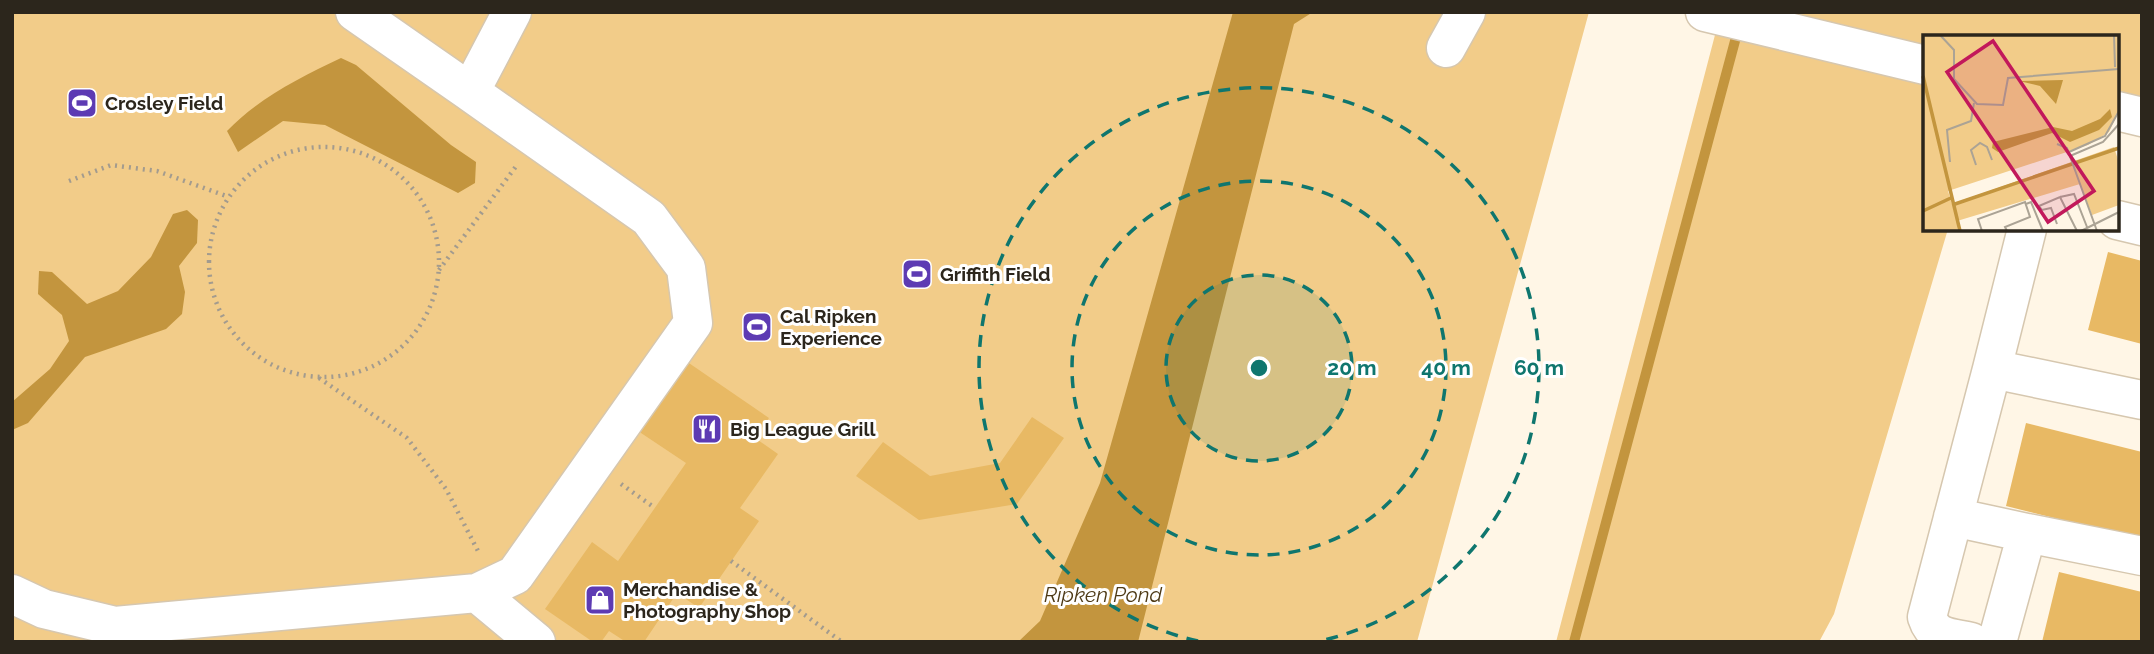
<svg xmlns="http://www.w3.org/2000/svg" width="2154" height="654" font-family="Raleway,sans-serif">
	<rect width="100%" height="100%" fill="#fff6e6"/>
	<path fill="#f2cc89" d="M12,12H1589L1417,642H12Z
		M1721,12H2142V117L2117,111V37H1925V229H1948L1834,614L1819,642H1556Z"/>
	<path fill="#c3953e" d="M1233,12H1313L1294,24L1138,642H1018L1040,621L1100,483Z
		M341,58L356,65L451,145L476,162L475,183L458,193L325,125L283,121L238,152L227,131C259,98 299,78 341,58Z
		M187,210L198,220L197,243L179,266L185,292L182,314L166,329L85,357L28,423L12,430V402L50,369L69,341L62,315L38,294L39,271L52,272L87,304L118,291L151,257L173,214Z"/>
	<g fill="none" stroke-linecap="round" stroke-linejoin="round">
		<path stroke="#c3953e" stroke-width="10" d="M1574,642L1739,26"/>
	</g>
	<path fill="#e8b964" d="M2108,252L2142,261V344L2088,330Z
		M683,359L769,418L755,438L778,454L740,508L759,521L699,608L677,593L644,642H626L609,631L601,642H593L545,609L592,542L618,561L686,463L635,429Z
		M1032,417L1064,438L1017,504L919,520L856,476L883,442L930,476L1000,463Z
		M2026,423L2142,452V540L2006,506Z
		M2059,572L2142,592V642H2042Z"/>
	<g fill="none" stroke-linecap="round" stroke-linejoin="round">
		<g stroke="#d6c7af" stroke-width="41">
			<path id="minor" d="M355,12L470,92
				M1705,12L1925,65
				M1446,48L1466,12
				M2117,111L2142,117
				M2117,220L2142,226
				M1992,369L2027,229
				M1953,517L2027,533
				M477,593L536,642
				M12,594L44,609L115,626L477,593L515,575L693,323L686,268L649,218L470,92L512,12
				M1971,642C1950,637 1934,639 1927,617L1992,369L2142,400
				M1993,642L1999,635L2027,533L2142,556"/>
		</g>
		<path stroke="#a39b8e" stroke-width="4.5" stroke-dasharray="2 5" stroke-linecap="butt" d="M209 262a115 115 0 1 1 230 0a115 115 0 1 1-230 0Z
			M69,181L111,165L157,171L229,197
			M439,270L517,165
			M319,378L407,438L446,489L479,553
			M621,484L655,508
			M731,561L842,642"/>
		<use href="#minor" stroke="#fff" stroke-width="38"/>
	</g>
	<circle cx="1259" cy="368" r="93" fill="#0f766e" fill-opacity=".12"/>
	<g fill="none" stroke="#0f766e" stroke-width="3.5" stroke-dasharray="12 9">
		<circle cx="1259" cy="368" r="93"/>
		<circle cx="1259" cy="368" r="187"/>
		<path d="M1198 641A280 280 0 1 1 1320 641"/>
	</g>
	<defs>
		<g id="stadium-square" transform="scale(1.575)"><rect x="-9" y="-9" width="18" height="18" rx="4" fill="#5d3bb3" stroke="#fff"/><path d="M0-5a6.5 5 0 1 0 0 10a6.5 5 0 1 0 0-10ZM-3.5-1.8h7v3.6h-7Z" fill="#fff"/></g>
		<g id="restaurant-square" transform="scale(1.575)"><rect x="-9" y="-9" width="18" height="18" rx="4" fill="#5d3bb3" stroke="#fff"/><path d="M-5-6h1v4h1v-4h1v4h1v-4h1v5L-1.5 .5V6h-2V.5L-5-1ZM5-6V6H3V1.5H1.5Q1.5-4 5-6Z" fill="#fff"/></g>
		<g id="shop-square" transform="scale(1.575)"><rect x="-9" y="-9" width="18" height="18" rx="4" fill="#5d3bb3" stroke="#fff"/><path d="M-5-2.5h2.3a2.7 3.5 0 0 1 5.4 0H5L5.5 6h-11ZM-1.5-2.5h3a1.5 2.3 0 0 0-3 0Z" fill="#fff"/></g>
	</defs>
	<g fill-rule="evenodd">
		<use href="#stadium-square" x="82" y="103"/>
		<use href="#stadium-square" x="917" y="274"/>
		<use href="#stadium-square" x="757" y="327"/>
		<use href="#restaurant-square" x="707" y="429"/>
		<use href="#shop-square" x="600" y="600"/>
	</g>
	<g text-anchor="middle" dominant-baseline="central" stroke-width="6" stroke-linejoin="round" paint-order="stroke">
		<g font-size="19" font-weight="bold" fill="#2c261c" stroke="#fff" text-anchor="start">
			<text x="105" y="103">Crosley Field</text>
			<text x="940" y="274">Griffith Field</text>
			<text x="780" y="316">Cal Ripken<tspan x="780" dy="22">Experience</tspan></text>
			<text x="730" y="429">Big League Grill</text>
			<text x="623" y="589">Merchandise &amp;<tspan x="623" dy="22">Photography Shop</tspan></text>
		</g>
		<g font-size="21" font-style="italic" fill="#4e3a16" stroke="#fff">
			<text x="1103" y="594">Ripken Pond</text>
		</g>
	</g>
	<g transform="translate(1923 35)">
		<rect width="196" height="196" fill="#fff6e6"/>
		<path d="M0,0H196V76L186,97L165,110L25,156L29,169L191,112L196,128V170L169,180L157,149L34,186L35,196H0Z" fill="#f2cc89"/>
		<path d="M140,45L133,69L117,51L96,46ZM187,74L189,82L176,95L147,107L129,98L75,117L69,113L70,107L130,92L149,96L177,84Z" fill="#c3953e"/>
		<path fill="none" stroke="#c3953e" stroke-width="3.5" d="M0,41L37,196M32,169L196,113M0,176L30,162"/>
		<path fill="none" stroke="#aba395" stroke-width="2" d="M17,0L31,15V44L54,69L80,70L85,43L196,34M191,0L192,32M134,109L144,113L174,196M146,117L182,101L196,76M147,121L180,107L196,89M27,127L24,95L48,86L51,68M53,130L48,115L57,108L64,112L69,125M137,162L151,159L164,192M103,169L108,167L120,196M134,189L128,173L119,175L116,171L137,162L154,196M59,196L55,184L102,167L107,182L82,192L84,196M158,196L196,177"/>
		<path fill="#c2185b" fill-opacity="0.15" stroke="#c2185b" stroke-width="3.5" d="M70,6L171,156L125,187L24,37Z"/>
		<rect width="196" height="196" fill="none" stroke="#2c261c" stroke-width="3.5"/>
	</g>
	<circle cx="1259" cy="368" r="10" fill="#0f766e" stroke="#fff" stroke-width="3.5"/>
	<g font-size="21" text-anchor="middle" font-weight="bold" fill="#0f766e" stroke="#fff" stroke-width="6" stroke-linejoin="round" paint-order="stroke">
		<text x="1352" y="375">20 m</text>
		<text x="1446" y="375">40 m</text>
		<text x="1539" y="375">60 m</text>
	</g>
	<rect width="2154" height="654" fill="none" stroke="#2c261c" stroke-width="28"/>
</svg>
